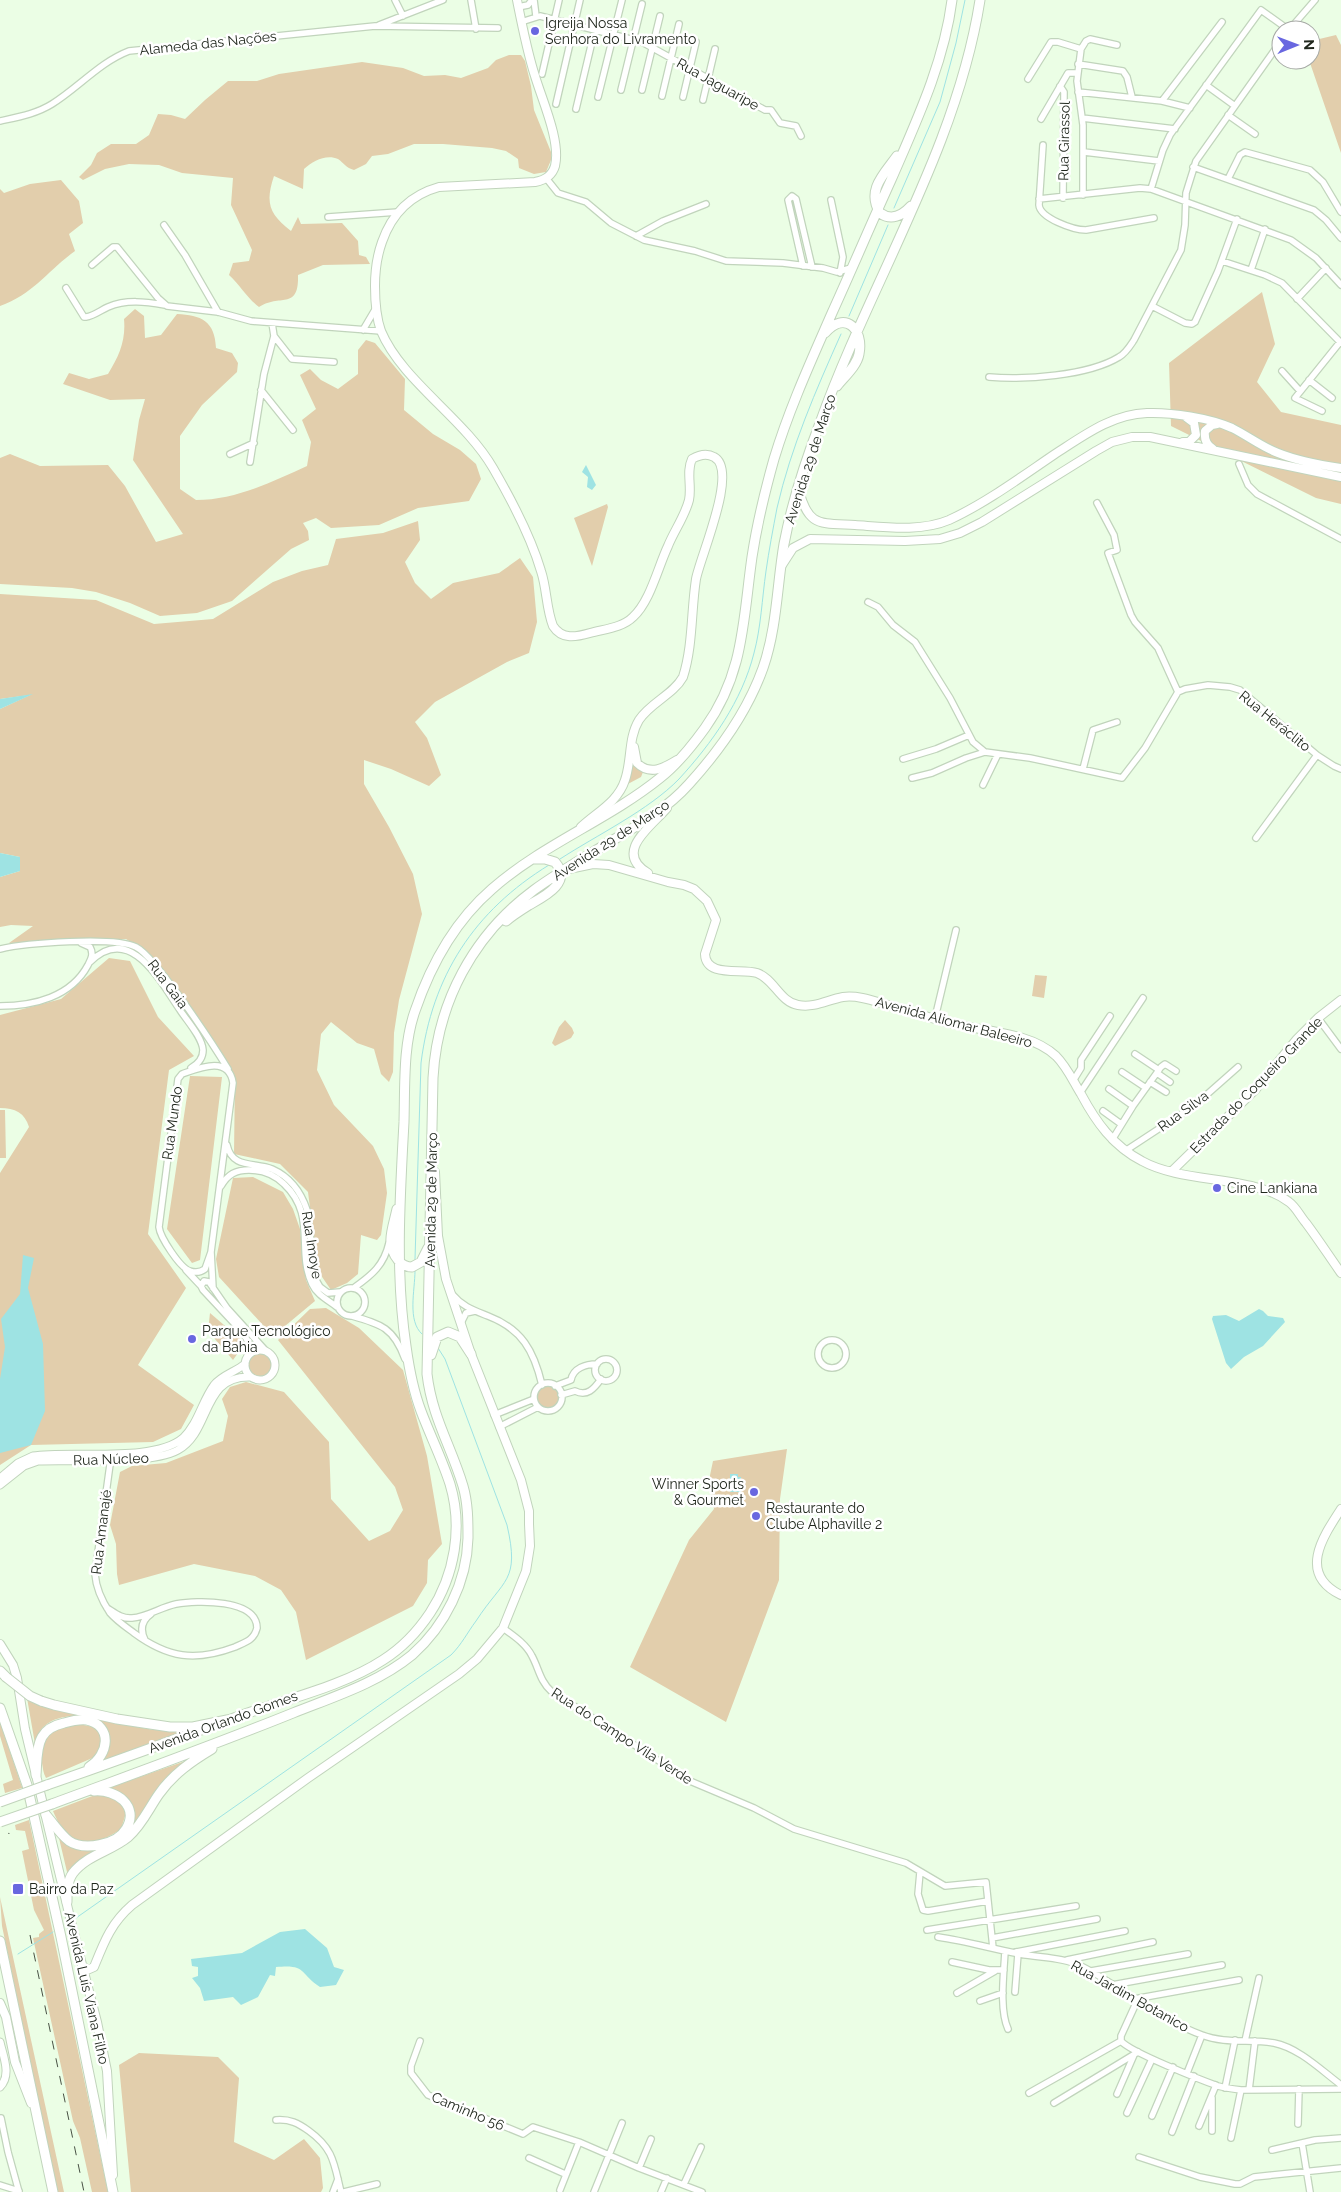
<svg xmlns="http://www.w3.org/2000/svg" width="1341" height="2192" font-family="Raleway,sans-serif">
	<rect width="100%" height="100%" fill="#ebfee5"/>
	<path fill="#e2ceac" d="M1336,35L1341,45V153L1309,60H1311V41Z
		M509,55H521L525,61L531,86L534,110L551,152V160L546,172L534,174L519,168L518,159L506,151L492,148L443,144H414L388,154L372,156L366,164L354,170C346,168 344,163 338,159C326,154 313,161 304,169L303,189L274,176C265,203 269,214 291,231L298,217L301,224L342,223L358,241L359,255L366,257L370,264L323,265L298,275C299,311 280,293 259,307C247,298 240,285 229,275L233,263L249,261L252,250L231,205L233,178L182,173L159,165L129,164L105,169L83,180L79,177L91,165L97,153L111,144H136L149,135L158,114L171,115L185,119L205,100L228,81H257L279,74L362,62L403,68L424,76L445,75L461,78L488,68L496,60Z
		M61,180L79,201L83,223L69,234L75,251C47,271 34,294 0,306V189L4,193L30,184Z
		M1262,292L1275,344L1257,382L1281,412L1341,425V504L1316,498L1171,426L1169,363Z
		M135,309L144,316L145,338L161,335L177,314C201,315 215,321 216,348L232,353L238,363L237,372L202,405L180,436V489L196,500C235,500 272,482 307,466L311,442L302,420L316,409L300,375L310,369L321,380L338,389L358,374V350L366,340L375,343L405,379L404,410L433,434L460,450L476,464L481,479L469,501L418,508L379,525L331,528L316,518L303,523L308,531L309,540L291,549L232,601L197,613L160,616L130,603L96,592L72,588L0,584V458L10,454L40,466L108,465L125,486L156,542L183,534L133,460L139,420L145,399L110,400L63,384L69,373L89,379L108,374C119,356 126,341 124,319Z
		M607,504L608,507L592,566L574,518Z
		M418,521L420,540L405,562L415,583L431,599L453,583L499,573L520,558L533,577L537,622L529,653L507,662L435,702L415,722L427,738L441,775L429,786L391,769L364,760V784L389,827L413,874L422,914L399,1000L394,1033L393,1072L389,1082L381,1074L374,1049L357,1043L331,1022L321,1034L317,1070L334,1105L373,1146L384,1169L387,1193L381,1235L377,1240L361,1235L358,1274L347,1283L331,1290L318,1271L308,1192L280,1164L234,1154L235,1076L142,949L126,939L9,943L33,926L11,925L0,927V877L20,871V857L0,853V709L30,695L0,699V594L96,600L154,624L213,619L273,582L302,571L328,565L336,539L383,533Z
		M631,761L643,772L641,777L626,785Z
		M109,958L130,961L158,1017L194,1056L169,1070L148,1234L186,1288L138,1365L194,1405L181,1429L153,1442L31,1445L0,1465V1173L29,1127C25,1113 15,1108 0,1108V1015L61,999Z
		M1035,975L1047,976L1044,998L1032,996Z
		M565,1020L572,1028L574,1033L571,1038L555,1046L552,1043L559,1027Z
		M190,1076L222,1077L200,1260L192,1263L167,1229Z
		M0,1110H5L6,1158H0Z
		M253,1177L283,1192L293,1209L300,1229L306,1280L315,1301L273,1336L219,1277L216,1259L233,1178Z
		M326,1308L359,1328L403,1370L427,1456L442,1544L428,1560L427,1583L413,1606L306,1660L296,1612L281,1590L255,1576L194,1564L119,1585L117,1574L116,1544L110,1525L120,1472L132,1466L166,1463L223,1441L228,1416L222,1399L230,1387L246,1382L284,1392L329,1442L331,1499L369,1541L390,1531L403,1510L395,1487L278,1340L310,1309Z
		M210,1313L245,1343L233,1360L208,1331Z
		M248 1364a12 12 0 1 1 24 0a12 12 0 1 1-24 0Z
		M537 1397a11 11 0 1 1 22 0a11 11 0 1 1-22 0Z
		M787,1449L780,1499L779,1580L726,1722L630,1667L689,1540L714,1509L709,1480L713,1461Z
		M27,1698L137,1727L154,1730H192L101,1762L107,1753L109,1742L85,1716C63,1715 40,1719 35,1744Z
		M0,1722L22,1787L108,2192H92L80,2138L73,2121L33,1938L39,1937V1934L44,1930L34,1910L22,1851L29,1849L25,1831L16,1830L15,1825L29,1820L22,1788L5,1793L3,1784L13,1780L0,1736Z
		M73,1723L94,1727L100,1733L103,1741L97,1756L46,1778C43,1773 43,1768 42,1763C40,1739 51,1728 73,1723Z
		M194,1758L127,1834L68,1876L58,1834L73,1846L119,1838L131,1811L108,1788Z
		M107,1794L123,1803L126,1813L121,1829C91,1850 67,1846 53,1811L95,1795Z
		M0,1897L64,2192H58L53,2170L2,1926Z
		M139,2053L218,2057L239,2078L234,2142L274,2160L304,2139L320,2158L323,2188L321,2192H131L119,2065Z"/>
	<path fill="#9ee3e3" d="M586,465L596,485L592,490L587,487L588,477L582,472Z
		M33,694L0,709V699Z
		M0,853L20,857V871L0,877Z
		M23,1255L34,1258L28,1288L43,1344L45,1411L31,1445L0,1453V1379L5,1347L1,1319L20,1294Z
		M1259,1309L1263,1311L1268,1316L1283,1318L1285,1322L1263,1346L1244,1357L1231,1369L1226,1363L1212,1319L1213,1316L1226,1315L1239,1321Z
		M730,1474H738V1477H741V1492H730Z
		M305,1929L327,1948L334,1967L344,1970L336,1985L320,1987C299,1973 307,1964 276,1967L275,1976L270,1975L258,1997L241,2005L233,1997L204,2001L200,1988L192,1978L198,1976V1967L192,1966L191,1959L242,1953L280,1932Z"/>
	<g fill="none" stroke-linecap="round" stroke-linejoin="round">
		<path stroke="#9ee3e3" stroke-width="1" d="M894,208L940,102L956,43L965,0
			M849,316L888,225
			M560,859C597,835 649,810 679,779C712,743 742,701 754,653C761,627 762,599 766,571C769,550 773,529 777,508C791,447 816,390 841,334
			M415,1259L421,1063C432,976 474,911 549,865
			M415,1271C415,1290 407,1321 422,1334
			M76,1918L451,1655C462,1644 467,1633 476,1621C504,1578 520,1582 507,1525L445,1359L438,1348
			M18,1954L53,1932"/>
		<g stroke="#c1d4bc" stroke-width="8">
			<path id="minor" d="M395,0L403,16
				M471,0L476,29
				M534,0L536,16
				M518,7L528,5L532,0
				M521,22L540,16L642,42L765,110H771L780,123L796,126L801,136
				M379,25L443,0
				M1289,30L1315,0
				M1081,49L1086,41L1090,39L1117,45
				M1078,64L1123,71L1127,77L1132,97
				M542,74L559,0
				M1028,79L1051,42H1058L1081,49L1077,81L1083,125V195
				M1206,85L1235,106
				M1060,86L1064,92L1063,198
				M621,90L642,4
				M642,90L660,16
				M1078,92L1162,101L1190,108
				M662,96L679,24
				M598,97L622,0
				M683,97L696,42
				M703,100L715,49
				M1162,101L1222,22
				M556,104L580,0
				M576,109L595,29
				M1228,115L1255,134
				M1082,118L1175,129
				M1041,119L1068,73H1077
				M0,121C18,117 36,114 52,104C78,88 100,62 129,51L375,26L498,28
				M1043,145L1039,205C1040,218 1073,230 1086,230L1154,218
				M1084,152L1159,161
				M1193,167L1314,210L1326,220L1341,238
				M546,178L558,193L586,202L611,223L644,240L695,251L726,261L783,263L823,268L837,272L851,268
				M1228,179L1240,155L1245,152L1310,170L1323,182L1341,212
				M1151,189L1163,150L1170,135L1261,10L1289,30
				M1039,199L1140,188L1151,189L1291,240L1316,258L1341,285
				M831,200L843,257L840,273
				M328,217L398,212
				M164,225L185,255L218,312
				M636,236L663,221L706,204
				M1222,261L1265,275L1282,283L1341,343
				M92,265L113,247H117L158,298L167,306L218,312L251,321L381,331
				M803,266L788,200L792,196L796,199L812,267
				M1251,270L1265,229
				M66,288L84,317H86C94,316 101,310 108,307C127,299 146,302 165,305
				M1297,299L1326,268
				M1152,306L1185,323L1192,324L1195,322L1218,271L1237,219
				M363,330L376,308
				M274,336L292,359L334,362
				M1282,371L1300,391
				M989,377C1024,380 1088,376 1119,357C1126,353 1130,346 1134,340L1181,250L1185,225L1186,193L1196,161L1281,41
				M1309,380L1332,398
				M261,390L293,430
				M1322,411L1295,398L1340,342
				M230,454L254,443
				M250,462L264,374L274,336L272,323
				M1239,464L1248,485L1257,494L1341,539
				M1097,503L1114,535L1117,550L1108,553L1131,615L1135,622L1158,648L1178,692
				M868,602L878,607L893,625L915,642L950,698L973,742L985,752
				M903,759L936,749L969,735
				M1083,769L1093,730L1117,722
				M912,778L932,773L966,758L985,752L1030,758L1122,778L1145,748L1178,692L1185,689L1208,685L1230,687L1240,690L1317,755L1334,766L1341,769
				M983,785L998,754
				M1256,838L1317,755
				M0,949C25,943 115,936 136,947C156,957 214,1046 228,1069
				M90,962C130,922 160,981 180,1010C187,1021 202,1037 203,1050C203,1059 198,1064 191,1068
				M0,1006C34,1006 71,997 88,965C91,959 94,954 90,947L81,943
				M935,1018L956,930
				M1318,1018L1341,1049
				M1135,1054L1159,1070
				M1122,1072L1146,1088
				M1157,1073L1170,1082
				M1073,1081L1081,1068V1060L1110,1016
				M1150,1082L1166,1092
				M1109,1089L1133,1106
				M1080,1093L1143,998
				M1103,1111L1121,1124
				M1112,1140L1133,1106L1161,1067L1165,1064L1176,1071
				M227,1145C232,1169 255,1162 272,1169C290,1177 301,1192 307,1210L316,1280L320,1287L328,1293L340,1292
				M1125,1151L1195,1105L1238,1067
				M221,1186C228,1174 236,1170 249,1170C262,1170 275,1175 284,1184C317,1215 296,1250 312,1284C317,1295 328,1300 337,1307
				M211,1252L205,1269C201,1272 196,1273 190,1271C180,1268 160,1237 159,1227L178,1079L182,1074C199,1068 229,1055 233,1083L211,1252L213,1288
				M186,1270L201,1286
				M355,1287C372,1275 384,1265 389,1243
				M337 1302a14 14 0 1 1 28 0a14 14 0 1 1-28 0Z
				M452,1294C463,1307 473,1310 488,1316C522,1329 534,1351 542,1385
				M352,1316C381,1324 394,1328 405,1359
				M461,1323L466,1313L475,1311
				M818 1354a14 14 0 1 1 28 0a14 14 0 1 1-28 0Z
				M250,1354L248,1342L244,1334L203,1290L201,1286L204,1281L209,1282L227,1308L266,1351
				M595 1370a11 11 0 1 1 22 0a11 11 0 1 1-22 0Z
				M534 1397a14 14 0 1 1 28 0a14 14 0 1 1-28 0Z
				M555,1386L571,1380C573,1368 586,1364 597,1364
				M561,1395L575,1391C587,1397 594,1389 601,1379
				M494,1415L534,1399
				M499,1427L538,1407
				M107,1608C115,1613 122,1619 132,1618C147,1617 161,1607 176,1604C197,1600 257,1599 257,1628C254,1640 246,1642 235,1647C195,1662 168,1658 134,1633C126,1627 117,1621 110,1613C102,1601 96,1588 95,1574L111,1457
				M503,1628C514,1636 526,1644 532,1656C539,1669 540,1681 551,1691L690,1781L754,1808L794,1829L906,1863L945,1886L986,1882L993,1948
				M145,1640C140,1630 141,1621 151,1614
				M920,1872L918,1894L923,1910L928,1911L988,1901
				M927,1930L1076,1906
				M938,1937C966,1941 993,1949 1020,1954C1041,1958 1063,1957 1083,1967C1122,1987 1160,2020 1202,2035C1225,2044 1250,2039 1274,2043C1299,2048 1321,2070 1341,2085
				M992,1938L1097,1919
				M1005,1951C1004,1973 999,2009 1008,2029
				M1016,1952L1125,1931
				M1067,1960L1153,1942
				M952,1962L989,1970H1004
				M1091,1971L1188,1954
				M1112,1985L1222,1965
				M1015,1992L1018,1954
				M957,1993L995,1971
				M1134,1999L1239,1980
				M980,2001L1003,1993
				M420,2041L411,2066V2073L428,2095L523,2134L533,2127L579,2142L639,2168L702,2192
				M1121,2041C1130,2052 1201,2080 1218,2086C1225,2088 1233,2089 1241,2090L1341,2089
				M1121,2041V2036L1137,2001
				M1245,2041L1259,1978
				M1187,2073L1202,2035
				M1225,2088L1235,2040
				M1249,2090L1255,2041
				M1029,2093L1121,2041
				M1117,2094L1134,2055
				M1212,2098V2131
				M1054,2103L1138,2052
				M1127,2113L1152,2059
				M1152,2116L1173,2067
				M1,2118L8,2152L19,2192
				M276,2120C290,2119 298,2123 309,2131C334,2149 334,2164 341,2192
				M1298,2124L1299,2089
				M1199,2126L1216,2085
				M1172,2132L1194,2076
				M1231,2138L1241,2090
				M1302,2143L1315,2140L1341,2138
				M1272,2150L1302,2143L1310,2192
				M1139,2157L1200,2177L1235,2184H1240L1254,2177L1341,2168
				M529,2158L565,2174
				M639,2168L651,2139
				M684,2184L701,2147
				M0,2185L19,2191
				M560,2190L579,2142
				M333,2192L338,2179
				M344,2192L377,2184
				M594,2192L622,2123
				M661,2192L667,2178"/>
		</g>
		<g stroke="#c1d4bc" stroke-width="9">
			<path id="tertiary" d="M245 1365a15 15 0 1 1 30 0a15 15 0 1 1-30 0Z
				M0,1478L18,1463L33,1456C72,1450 154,1463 183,1438C198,1424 202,1401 214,1385C222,1375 235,1372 245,1364
				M0,1485L24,1466L38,1461C74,1459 148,1466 178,1450C212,1431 201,1375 251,1377
				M0,2042C3,2056 12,2075 0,2087"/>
		</g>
		<g stroke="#c1d4bc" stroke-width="10">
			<path id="secondary" d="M517,0C522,25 527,51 535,76C542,100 561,141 555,166C552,176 545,180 535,182L439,187C410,195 392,213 382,242C377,256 375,270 375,286C375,301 376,317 381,331C402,381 464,418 493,468C511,499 531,537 541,571C547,589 546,608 553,626C562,640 576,637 590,633C604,629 622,628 633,617C650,602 658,567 668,546C674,531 685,516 689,500C692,486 686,472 692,459C699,455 707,453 714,457C739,470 700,557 696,579C691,611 693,646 683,677C673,695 651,702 639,720C628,738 632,760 625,780C618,802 597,812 581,827
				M1183,442H1189L1196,435L1194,423L1186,417
				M1213,449C1206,445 1204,439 1205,431L1212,425L1217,424
				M798,487C808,527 818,523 855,525C885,527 921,532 949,520C986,503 1021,477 1055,454C1083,436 1112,414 1147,413C1171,412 1210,418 1232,428C1248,436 1262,447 1278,453C1298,461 1320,465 1341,468
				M782,565L793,548L810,539L905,541L940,539L960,533L982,522L1096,451L1112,442L1132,437H1150L1341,477
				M634,747L637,763C650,776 664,768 677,760
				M569,869L593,864L609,865L668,882L684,885L694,889L707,901L716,920L705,954C706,978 741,968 757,973C774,979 780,1002 798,1005C815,1008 827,1000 843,997C858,995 874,1001 888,1005C910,1011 932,1019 954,1024C987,1032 1030,1032 1056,1056C1067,1067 1073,1081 1081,1094C1096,1122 1113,1146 1142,1161C1183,1184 1254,1175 1289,1202C1296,1207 1300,1216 1306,1223C1318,1239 1329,1256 1341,1273
				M648,873C612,852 653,825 667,808
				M1172,1171L1255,1090L1297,1039L1318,1018L1341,1000
				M1341,1509C1322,1538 1298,1574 1341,1595
				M0,1644L13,1665L17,1678L25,1729L73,1930L97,2022L107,2071L113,2175
				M82,1965L87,1970L94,1967C104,1942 111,1923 132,1905L308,1778L459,1674L477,1659L503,1628L526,1571L530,1546L529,1524V1511L521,1480L471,1354L446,1279L438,1236L435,1172
				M0,2003L6,2017L15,2062L31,2103"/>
		</g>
		<g stroke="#c1d4bc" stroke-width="11">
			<path id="primary" d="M897,156C884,174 866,190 880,213C891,221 902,216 911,206
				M825,333C845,310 864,329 859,354C857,366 844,377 837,386
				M506,921C513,915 521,910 529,905C543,897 573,883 555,862L545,859H534
				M397,1209C393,1228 385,1244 398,1260C402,1265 406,1267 412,1267L421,1262L428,1248
				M431,1355L437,1337L448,1332L460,1337L471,1354
				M36,1775C37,1763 36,1748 42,1737C47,1728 55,1725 64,1723C71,1721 79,1719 87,1720C113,1726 109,1755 89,1767
				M47,1785C114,1762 181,1737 248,1713C291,1698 345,1685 383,1660C402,1648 418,1631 430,1613C455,1575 463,1527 450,1484C442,1459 430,1435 421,1411C413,1390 409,1368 406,1346C395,1273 400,1195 404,1122C405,1085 403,1045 415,1011C431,964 455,921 492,889C543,844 608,820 660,778C678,764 692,746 705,728C744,674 743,620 752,557C757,524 765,491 774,459C789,409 811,361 832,313C852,269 871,224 891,180C916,122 944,63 952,0
				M52,1804C133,1774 214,1745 293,1713C333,1697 378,1683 412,1655C445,1626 467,1582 468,1538C468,1521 468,1503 463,1486C451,1446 432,1417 427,1374L433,1078C437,1003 473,935 534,890C556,874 580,860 603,846C633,828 665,811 689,784C719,751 748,710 763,668C777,628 777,585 784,544C792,502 805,462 820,423C870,283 957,148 980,0
				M46,1815C53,1823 60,1834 69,1841C84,1851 117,1845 126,1829C140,1806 116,1789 94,1791
				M67,1902C67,1892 67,1881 73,1873C87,1855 111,1851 128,1837C142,1825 149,1808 159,1794C173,1774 192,1761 212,1749"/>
		</g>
		<g stroke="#c1d4bc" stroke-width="11">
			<path id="trunk" d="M0,1671L6,1677
				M41,1701L54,1705L117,1719L170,1727H193L227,1720
				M0,1708L27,1785L61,1937L113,2192
				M0,1941L53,2192"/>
		</g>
		<use href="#minor" stroke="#fff" stroke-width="5.5"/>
		<use href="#tertiary" stroke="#fff" stroke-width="7"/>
		<use href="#secondary" stroke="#fff" stroke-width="8"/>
		<use href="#primary" stroke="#fff" stroke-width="9"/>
		<use href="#trunk" stroke="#fff" stroke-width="9"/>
		<path stroke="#495245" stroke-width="1" stroke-dasharray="9 9" stroke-linecap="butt" d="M0,1798L9,1834
			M30,1935L84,2192"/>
		<g stroke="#c1d4bc" stroke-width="11" stroke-linecap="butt">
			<path id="primary-bridge" d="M0,1802L47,1785
				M0,1822L52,1804"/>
		</g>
		<g stroke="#c1d4bc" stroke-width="11" stroke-linecap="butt">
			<path id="trunk-bridge" d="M6,1677L30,1696L41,1701"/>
		</g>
		<use href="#primary-bridge" stroke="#fff" stroke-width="9"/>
		<use href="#trunk-bridge" stroke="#fff" stroke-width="9"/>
	</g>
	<g fill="#6967e0" stroke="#fff" stroke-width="2">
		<circle cx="535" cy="31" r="5"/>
		<circle cx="1217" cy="1188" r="5"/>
		<circle cx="192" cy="1339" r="5"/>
		<circle cx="754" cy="1492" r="5"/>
		<circle cx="756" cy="1516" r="5"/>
		<rect x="12" y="1883" width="12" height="12" rx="2.5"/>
	</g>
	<g text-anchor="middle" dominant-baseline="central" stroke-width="5" stroke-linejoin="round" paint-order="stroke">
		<g font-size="14" fill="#21281e" stroke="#fff" text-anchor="start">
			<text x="545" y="23">Igreija Nossa<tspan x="545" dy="16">Senhora do Livramento</tspan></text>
			<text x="1227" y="1188">Cine Lankiana</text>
			<text x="202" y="1331">Parque Tecnológico<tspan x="202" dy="16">da Bahia</tspan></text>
			<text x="744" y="1484" text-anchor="end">Winner Sports<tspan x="744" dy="16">&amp; Gourmet</tspan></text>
			<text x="766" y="1508">Restaurante do<tspan x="766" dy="16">Clube Alphaville 2</tspan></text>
			<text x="29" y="1889">Bairro da Paz</text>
		</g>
		<g font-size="14" fill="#21281e" stroke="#fff">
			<text transform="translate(208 43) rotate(-6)">Alameda das Nações</text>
			<text transform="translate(718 84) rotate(29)">Rua Jaguaripe</text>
			<text transform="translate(1064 141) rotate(-89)">Rua Girassol</text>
			<text transform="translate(810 459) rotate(-72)">Avenida 29 de Março</text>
			<text transform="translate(1275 721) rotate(39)">Rua Heráclito</text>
			<text transform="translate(611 840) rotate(-33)">Avenida 29 de Março</text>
			<text transform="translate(168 984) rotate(53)">Rua Gaia</text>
			<text transform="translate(954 1022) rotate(15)">Avenida Aliomar Baleeiro</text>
			<text transform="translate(1256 1085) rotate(-46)">Estrada do Coqueiro Grande</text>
			<text transform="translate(1183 1111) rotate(-36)">Rua Silva</text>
			<text transform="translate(172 1123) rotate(-82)">Rua Mundo</text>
			<text transform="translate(431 1200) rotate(-89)">Avenida 29 de Março</text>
			<text transform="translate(312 1245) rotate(81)">Rua Imoye</text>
			<text transform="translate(111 1459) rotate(-2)">Rua Núcleo</text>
			<text transform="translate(101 1532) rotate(-83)">Rua Amanajé</text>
			<text transform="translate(223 1722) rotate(-20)">Avenida Orlando Gomes</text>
			<text transform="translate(622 1736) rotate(33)">Rua do Campo Vila Verde</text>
			<text transform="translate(87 1988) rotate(77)">Avenida Luís Viana Filho</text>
			<text transform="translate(1130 1996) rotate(29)">Rua Jardim Botanico</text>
			<text transform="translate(468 2111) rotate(23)">Caminho 56</text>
		</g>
	</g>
	<g transform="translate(1296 45) rotate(89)"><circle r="24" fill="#ffffff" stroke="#a6a9a5"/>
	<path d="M0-4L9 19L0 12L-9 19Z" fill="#6967e0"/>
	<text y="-8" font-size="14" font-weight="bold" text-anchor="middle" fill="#21281e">N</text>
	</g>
</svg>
